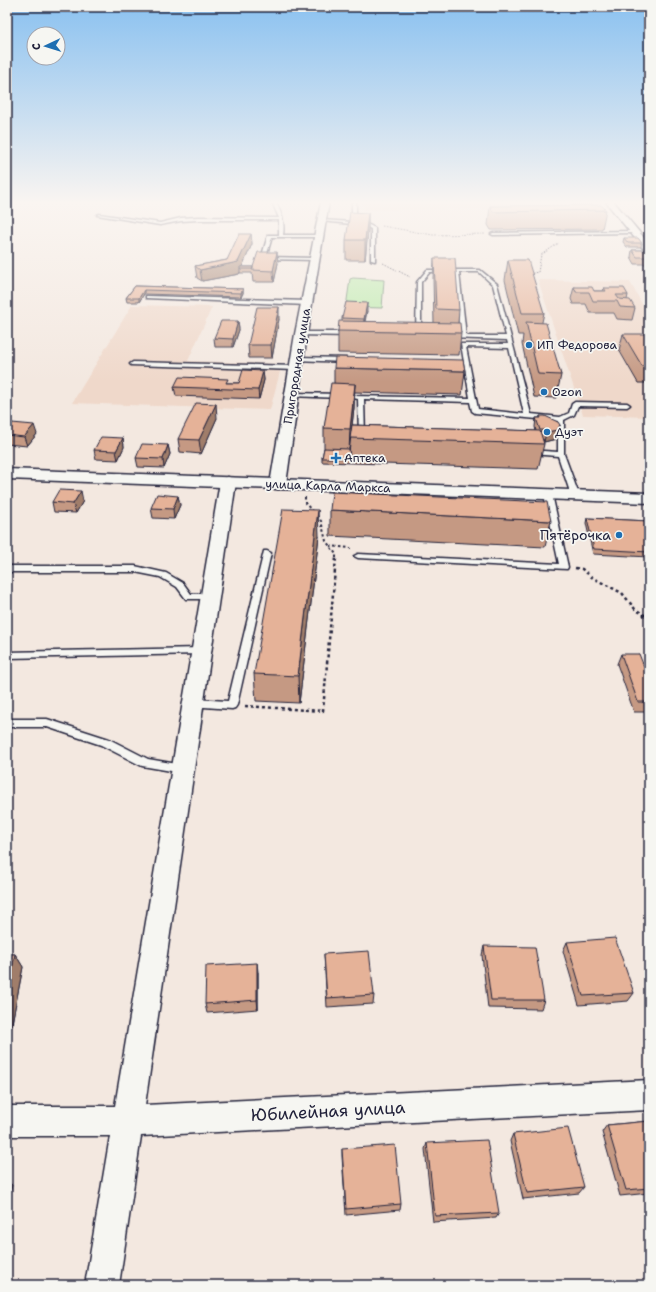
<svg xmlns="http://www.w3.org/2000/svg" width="656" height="1292" font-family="'Shantell Sans',sans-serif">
	<rect width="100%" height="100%" fill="#f3e8e0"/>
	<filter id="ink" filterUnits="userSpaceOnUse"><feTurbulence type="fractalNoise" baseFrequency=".025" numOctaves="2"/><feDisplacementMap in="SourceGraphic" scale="8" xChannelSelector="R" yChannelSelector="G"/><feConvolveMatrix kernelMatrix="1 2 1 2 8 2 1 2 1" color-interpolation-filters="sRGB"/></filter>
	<g filter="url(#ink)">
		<path fill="#efd8ca" d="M363,202H579L584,208L364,210Z
			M538,280L630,282L649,317V417L583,415Z
			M132,305L212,307L188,361L282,364L270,410L72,403Z"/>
		<path fill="#b9eaa9" stroke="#6e8672" d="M353,278L384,280L382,308L346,307L350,279Z"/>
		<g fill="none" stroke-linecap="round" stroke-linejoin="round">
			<g stroke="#22223b" stroke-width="3">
				<path id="service" d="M272,202H276C281,213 285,221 283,235H319L321,236L319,237H272L266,257L315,258L317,260L261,259L268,235H279V220H198L181,221L160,225L97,215L99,214L160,223L181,218L198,217L279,218Z
					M352,202H356V222L365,223L375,228V261L371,260V229L363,225L320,221L322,220L352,222Z
					M635,231L633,233L493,235L491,234L493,233Z
					M427,270H480L497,284L531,414L560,417L569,413L572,404L575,402L627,403L630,405L627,407L578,406L574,415L564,420V454L579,495L578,497H572L571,495L558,456L530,454L527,452L530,450L558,452V421L475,413L472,411L470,402L364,399L365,437L362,439L359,437L358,399L353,398V396L470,398L461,344H508L507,340L448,338L447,337L450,335L460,336L454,272H430L421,282V334L416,335L417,282ZM459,272H479L493,285L506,336H466ZM466,347L509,348L524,414L478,409Z
					M148,296L307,301L310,303L307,305L146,298V296Z
					M301,332H350L353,334L350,336L299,335L298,334Z
					M297,357L346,358L349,360L346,362L295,360L294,359Z
					M133,362L296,366L299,368L296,370L131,365L130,364Z
					M292,393L340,394L343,396L340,398L290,396V394Z
					M545,492H548L552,494L568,567L567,569L358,558L354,556L358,554L559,564L544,494Z
					M264,551H267L271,553L237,705L235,708L232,709L190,706L188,703L190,700L193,699L228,701Z
					M7,566H135L166,573L183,583L191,594L210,593L214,596L210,599H186L177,587L160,577L135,572H7Z
					M201,648L206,651L201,654L7,658V652Z
					M7,719H47L109,739L148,759L183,765L187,766L188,769L187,772L183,773L142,766L101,745L47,727H7Z"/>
			</g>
			<g stroke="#22223b" stroke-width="3">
				<path id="minor" d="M321,202H329L307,334L286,484L283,487L278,489L273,487L270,484L295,334Z
					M606,202H614L649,244V253L646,252Z
					M228,477L233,479L236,482L145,1105L649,1080V1110L141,1136L119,1285H85L110,1136H7V1106H115L220,482L223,479Z"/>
			</g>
			<g stroke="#22223b" stroke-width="3">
				<path id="secondary" d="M7,469L649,493V503L7,479Z"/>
			</g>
			<path stroke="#22223b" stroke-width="1" stroke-dasharray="1.5 1.5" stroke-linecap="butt" d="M382,226L433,235L485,234
				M383,263L410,277
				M529,274L538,272L541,255L559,243"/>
			<path stroke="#22223b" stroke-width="2" stroke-dasharray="2.5 2.5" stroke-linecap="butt" d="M305,497V503L312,511
				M317,516L321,521L326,541L336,554V559
				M330,546L351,548"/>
			<path stroke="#22223b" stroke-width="2.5" stroke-dasharray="3 3" stroke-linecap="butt" d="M575,568L582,569L593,578L622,593L635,609L649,618
				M245,706L323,711L336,558"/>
			<use href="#service" fill="#f6f6f2" fill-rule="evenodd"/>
			<use href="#minor" fill="#f6f6f2" fill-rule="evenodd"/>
			<use href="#secondary" fill="#f6f6f2" fill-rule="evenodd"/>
		</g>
		<path fill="#c59983" stroke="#22223b" d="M258,202H269L268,203Z
			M490,206L606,210L602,229L491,230L488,225Z
			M368,213V231L365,260H346V240Z
			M251,234L252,244L242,267H253L278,263L274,282H253L252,273H240V272L239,274L202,281L197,278L195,266L227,260Z
			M624,238L642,243L641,247H627L623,242Z
			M632,250H649V264H635L631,257Z
			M434,258L459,310L458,323L461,333L459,355L338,353V331L342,321V318L367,311L365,322L434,323L433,278Z
			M508,260L544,313L542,322L561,375L556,398L534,397L522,344L523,335H518L505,280Z
			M645,268H649V277L644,271Z
			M135,286L243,289V293L241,297L144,294L139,302H127L126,298Z
			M574,287L594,291H603L604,288L628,295L627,300L635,308L632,320L617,319L614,313H590L586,304H573L571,299Z
			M279,319L272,358H249L248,345Z
			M238,321L239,330L233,347H215L214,338Z
			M623,334L649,340V383H638L619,350Z
			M334,368L465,371L462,395L354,392V408L352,425L536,431L535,427L536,418H539L540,416L560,425L558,434L556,439L544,442L543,439L542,440L544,444L538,469L322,462V458L324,448V428L334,383Z
			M263,371L264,380L259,399L176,396L174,387L228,383H239Z
			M217,418L201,454L180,452L178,439Z
			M37,434L27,446L7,444V435Z
			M123,438L124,447L118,460L96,459L94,450Z
			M168,445L170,454L164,468L138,467L136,458Z
			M178,496L180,505L174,519L153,518L151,508Z
			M83,501L76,513L54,512L52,502Z
			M330,510L551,521L545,547L330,536Z
			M587,518L649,521V557L593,554L586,523Z
			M319,536L299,703L256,701L254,674Z
			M621,654L649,679V712H634L617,664Z
			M567,942L634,993L628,1001L579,1005L563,951Z
			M484,946L544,1000L541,1009L488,1008L482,955Z
			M7,954H15L23,967L11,1028L7,1029Z
			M324,954L374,995L373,1004L327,1007Z
			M258,972V1009L207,1013L205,1004Z
			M649,1121V1193L620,1196L602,1132L607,1125Z
			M513,1134L584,1187L579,1193L523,1199L510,1141Z
			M427,1143L499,1213L496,1218L433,1222L425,1149Z
			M342,1149L401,1204L400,1210L346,1215L342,1156Z"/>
		<path fill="#a07d6a" stroke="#22223b" d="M368,213V231L365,260V240Z
			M251,234L252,244L241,269H240V272L239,274L202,281L200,270L238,262Z
			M277,252L278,263L274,282L273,271Z
			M243,289V293L241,297V293Z
			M144,290V294L139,302V298Z
			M367,303V311L363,327L364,319Z
			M279,307V319L272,358L271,345Z
			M238,321L239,330L233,347V339Z
			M263,371L264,380L259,399L258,390Z
			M355,384L354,408L349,453L350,429Z
			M216,404L217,418L201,454L199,440Z
			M34,425L37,434L27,446L24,437Z
			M560,425L556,439L544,442L546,432Z
			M123,438L124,447L118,460L116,451Z
			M168,445L170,454L164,468L163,459Z
			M81,491L83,501L76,513L73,504Z
			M178,496L180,505L174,519L173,509Z
			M318,510L319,536L299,703L298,676Z
			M15,954L23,967L11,1028L7,1023V994Z
			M257,963L258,972V1009L257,1000Z
			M7,1181L12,1185L7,1209Z"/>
		<path fill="#e5b298" stroke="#22223b" d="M601,205L606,210L493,212L490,206Z
			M350,212L368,213L365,240H346Z
			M239,234H251L238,262L200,270L195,266L227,260Z
			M624,238H638L642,243H628Z
			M632,250H649V257H637Z
			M258,252H277L273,271L252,270Z
			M434,258H455L459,310L436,309Z
			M508,260H528L544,313H522Z
			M240,267H253V269H240Z
			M645,268H649V272Z
			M135,286L243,289L241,293L144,290L139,298H126Z
			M574,287H592L594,291H606L604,288H624L628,295H616L619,299L630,300L635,308L620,307L617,301H593L589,292H576Z
			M346,302L367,303L364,319L342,318Z
			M257,307H279L271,345H248Z
			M221,321H238L233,339L214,338Z
			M339,321L460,323L461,333L338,331Z
			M526,322L546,323L561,375L538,374Z
			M623,334H645L649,340V366H642Z
			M335,357L463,360L465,371L334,368Z
			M243,370L263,371L258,390L174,387L179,377L228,379L226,383H239Z
			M331,383L355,384L350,429L324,428Z
			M196,403L216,404L199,440L178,439Z
			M540,416H545L558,422L560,425L558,430L546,432L545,430H540L536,418H541Z
			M12,423L34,425L24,437L7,435V428Z
			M352,425L540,431L544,444L350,438Z
			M101,437L123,438L116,451L94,450Z
			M142,444L168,445L163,459L136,458Z
			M324,448L349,449L350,458H322Z
			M59,490L81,491L73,504L52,502Z
			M332,492L547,502L551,521L330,510Z
			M157,494L178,496L173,509L151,508Z
			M283,509L318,510L298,676L254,674Z
			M587,518L649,521V552L594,549Z
			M621,654H639L649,679V702H638Z
			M615,938L634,993L583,996L567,942Z
			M484,946L535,947L544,1000H491Z
			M369,951L374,995L327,998L324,954Z
			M7,954H15L7,994Z
			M257,963V1000L205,1004L206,966Z
			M649,1121V1188L626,1190L607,1125Z
			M568,1128L584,1187L527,1193L513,1134Z
			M487,1140L499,1213L435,1216L427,1143Z
			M395,1145L401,1204L346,1209L342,1149Z"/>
	</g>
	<linearGradient id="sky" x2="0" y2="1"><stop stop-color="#8ac1f0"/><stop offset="0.53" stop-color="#faf5f1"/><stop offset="1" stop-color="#faf5f1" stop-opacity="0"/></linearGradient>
	<rect width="656" height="382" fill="url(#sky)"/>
	<g fill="#1f6fb2" stroke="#f6f6f2" stroke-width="1.5">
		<circle cx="529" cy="345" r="4"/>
		<circle cx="544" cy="392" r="4"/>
		<circle cx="547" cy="432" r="4"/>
		<path d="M334 452h4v4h4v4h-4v4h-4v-4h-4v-4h4z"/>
		<circle cx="619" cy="535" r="4"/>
	</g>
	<g text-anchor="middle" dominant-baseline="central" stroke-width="3.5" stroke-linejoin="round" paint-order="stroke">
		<g font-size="12" fill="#22223b" stroke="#f6f6f2" text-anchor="start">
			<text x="537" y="345">ИП Федорова</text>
			<text x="552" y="392">Ozon</text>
			<text x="555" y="432">Дуэт</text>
			<text x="344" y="458">Аптека</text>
		</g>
		<g font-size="12" fill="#22223b" stroke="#f6f6f2">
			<text transform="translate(297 366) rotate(-81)">Пригородная улица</text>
			<text transform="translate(328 486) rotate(2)">улица Карла Маркса</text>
		</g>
		<g font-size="14" fill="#22223b" stroke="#f6f6f2" text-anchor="end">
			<text x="611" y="535">Пятёрочка</text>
		</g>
		<g font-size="17" fill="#22223b" stroke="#f6f6f2">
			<text transform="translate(328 1111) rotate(-3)">Юбилейная улица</text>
		</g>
	</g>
	<rect width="656" height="1292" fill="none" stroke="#f6f6f2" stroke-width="24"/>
	<rect x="12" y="12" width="632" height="1268" fill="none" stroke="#22223b" stroke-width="1.5" filter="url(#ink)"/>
	<g transform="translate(46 46) rotate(266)"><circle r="19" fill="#f6f6f2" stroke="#a1a1a9"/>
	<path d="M0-3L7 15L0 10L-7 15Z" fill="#1f6fb2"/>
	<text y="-6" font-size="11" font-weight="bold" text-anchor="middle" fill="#22223b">С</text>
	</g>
</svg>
